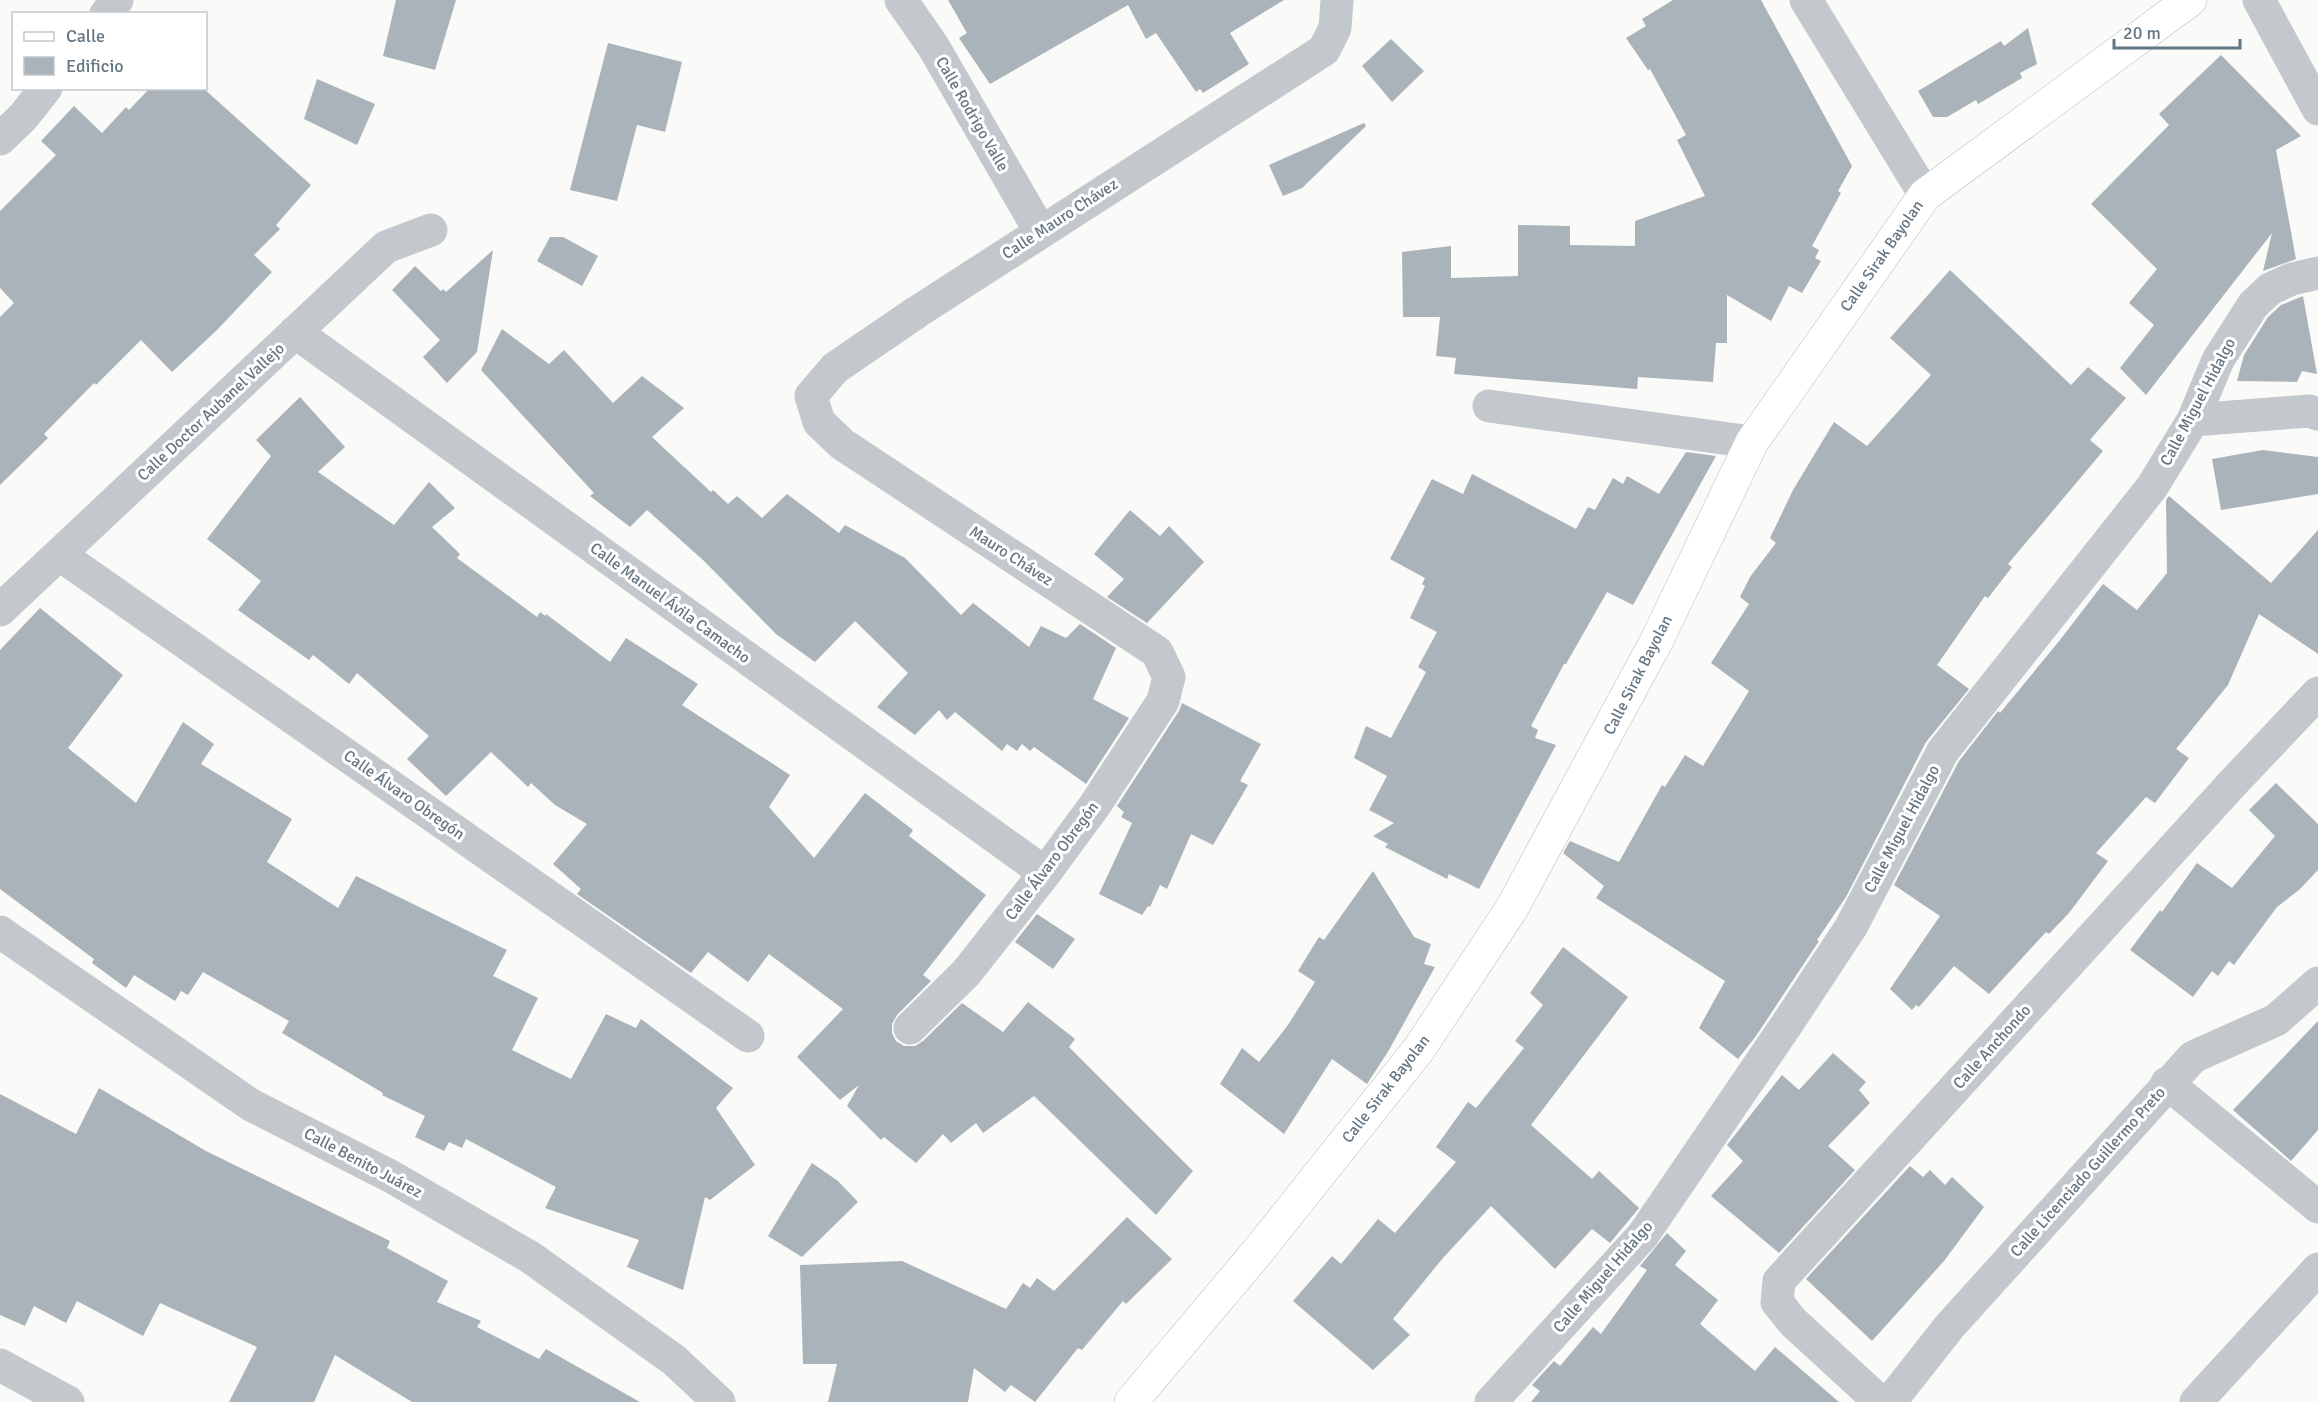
<svg xmlns="http://www.w3.org/2000/svg" width="2318" height="1402" font-family="Signika,sans-serif">
	<rect width="100%" height="100%" fill="#fafaf8"/>
	<path fill="#aab3b9" d="M396,0H456L435,70L383,56Z
		M948,0H1284L1230,33L1249,64L1203,93L1200,89L1196,92L1156,33L1146,39L1128,5L990,84L959,38L967,33Z
		M1673,0H1761L1852,166L1838,191L1841,193L1812,246L1819,250L1815,258L1821,261L1802,293L1789,286L1771,321L1727,295V343H1716L1713,382L1638,377L1637,389L1454,374L1456,358L1436,356L1440,317H1403L1402,252L1451,246V278L1518,276V225L1570,226V245L1635,246V221L1705,196L1677,140L1686,135L1650,69L1648,70L1626,38L1646,26L1642,19Z
		M2028,28L2037,64L2020,73L2022,78L1978,104L1976,100L1947,117H1933L1918,91L2001,41L2004,46Z
		M1391,39L1424,71L1392,102L1362,66Z
		M608,43L682,62L665,132L637,125L617,201L570,190Z
		M2221,55L2301,136L2276,150L2296,259L2263,271L2272,233L2146,395L2120,368L2154,325L2129,303L2157,269L2091,204L2169,125L2159,114Z
		M317,79L375,104L357,145L304,119Z
		M150,88H203L311,185L276,225L280,229L254,255L272,272L217,330L172,372L141,340L96,385L94,383L44,434L48,438L0,485V317L14,303L0,288V211L56,155L41,141L74,106L102,133L126,107L129,110Z
		M1364,123L1366,126L1302,188L1283,196L1269,165Z
		M550,237H563L598,256L582,286L537,261Z
		M493,250L477,352L447,383L423,357L440,340L392,290L415,266L441,291L443,289L446,292Z
		M1950,270L2071,385L2088,367L2126,398L2090,440L2103,451L2008,564L2012,567L1988,598L1985,596L1937,665L1969,689L1926,742L1846,897L1817,940L1819,941L1756,1036L1738,1059L1699,1028L1725,981L1596,898L1604,886L1563,853L1570,841L1619,862L1662,785L1665,787L1685,755L1703,766L1749,691L1711,663L1749,604L1740,597L1750,577L1776,543L1770,538L1793,490L1834,422L1867,446L1931,375L1890,338Z
		M2303,296L2317,374L2302,371L2297,382L2237,381L2244,355L2268,317L2281,305Z
		M502,329L549,364L564,350L613,403L642,376L684,408L652,437L711,492L713,490L728,504L737,496L762,518L787,494L839,533L845,525L905,558L961,615L973,603L1029,647L1041,626L1066,638L1080,624L1116,648L1093,699L1129,718L1086,784L1034,747L1030,751L1022,744L1017,751L1007,744L1002,751L955,712L947,720L939,710L915,735L877,707L908,673L855,621L815,662L776,634L703,560L647,510L630,527L590,496L594,493L481,370Z
		M300,397L345,447L318,472L394,525L429,482L455,508L432,527L460,554L457,558L537,617L540,612L545,616L546,614L610,662L626,638L698,684L682,705L790,775L769,807L814,858L865,793L913,830L909,836L986,895L923,975L931,981L897,1015L892,1024V1033L896,1041L904,1046H915L923,1041L962,1003L1003,1032L1028,1002L1075,1039L1069,1047L1193,1171L1156,1215L1034,1096L983,1133L976,1123L951,1143L943,1134L916,1163L884,1137L881,1140L847,1106L859,1085L840,1100L797,1057L843,1009L769,954L748,982L708,952L691,973L577,894L581,889L553,864L587,824L555,805L531,783L528,787L491,752L446,796L407,759L429,736L357,673L349,684L313,655L309,660L238,610L261,581L207,539L271,456L256,440Z
		M2263,450L2318,457V494L2221,510L2212,459Z
		M1686,452L1716,456L1633,605L1607,592L1566,664H1564L1531,726L1538,730L1535,738L1556,745L1479,889L1449,874L1447,879L1385,847L1388,844L1373,836L1394,823L1369,810L1387,776L1354,758L1366,726L1391,738L1426,672L1418,667L1437,632L1410,618L1425,586L1422,584L1425,578L1390,559L1432,479L1463,494L1472,474L1576,529L1588,507L1595,510L1613,478L1623,484L1627,476L1659,494Z
		M2169,496L2271,583L2318,530V654L2259,614L2228,685L2176,749L2189,758L2155,803L2146,797L2096,853L2108,861L2069,913L2049,934L2046,932L1989,994L1954,966L1919,1007L1916,1005L1912,1010L1890,989L1940,916L1894,885L1959,761L1998,711L2000,713L2060,640L2103,584L2137,610L2167,573L2166,500Z
		M1130,510L1160,536L1169,526L1204,562L1147,623L1107,597L1124,579L1094,554Z
		M40,608L123,675L68,748L136,803L183,722L214,744L201,764L292,819L267,862L338,908L356,876L507,950L493,976L538,998L512,1050L571,1079L606,1014L636,1028L641,1019L733,1088L716,1108L755,1165L710,1200L705,1197L683,1290L627,1267L639,1240L545,1208L556,1187L466,1139L462,1148L449,1142L444,1151L415,1137L425,1116L382,1095L383,1093L282,1033L289,1021L203,972L188,995L181,991L175,1001L134,975L126,988L92,963L94,959L0,889V650Z
		M1182,703L1261,744L1240,781L1248,785L1213,845L1191,834L1167,889L1160,885L1150,907L1148,906L1142,915L1099,894L1132,823L1121,817L1124,812L1117,806L1179,711Z
		M2276,783L2318,824V870L2300,889L2277,907L2234,965L2229,961L2218,976L2212,971L2193,997L2130,950L2160,910L2162,912L2197,863L2232,888L2275,836L2249,810Z
		M1373,871L1414,937L1431,944L1424,964L1435,967L1389,1050L1367,1084L1332,1059L1284,1134L1220,1084L1242,1048L1259,1062L1288,1025L1315,982L1298,971L1319,937L1324,940Z
		M1037,914L1075,939L1053,969L1015,942Z
		M1563,947L1628,997L1531,1125L1592,1179L1599,1171L1639,1208L1610,1243L1592,1229L1555,1269L1491,1206L1443,1258L1393,1319L1410,1335L1373,1370L1293,1301L1332,1256L1341,1264L1378,1219L1395,1233L1456,1162L1436,1147L1468,1102L1476,1108L1524,1048L1515,1041L1543,1005L1530,993Z
		M2318,1021V1130L2291,1161L2233,1110Z
		M1833,1053L1866,1082L1859,1090L1870,1103L1828,1146L1855,1170L1779,1253L1711,1196L1743,1161L1727,1145L1782,1075L1799,1090Z
		M99,1088L206,1151L390,1241L387,1248L448,1281L437,1302L481,1321L477,1327L539,1359L546,1349L640,1402H412L335,1355L314,1402H229L257,1347L160,1303L143,1336L77,1301L66,1323L34,1306L25,1326L0,1315V1094L76,1134Z
		M812,1163L838,1181L858,1202L802,1257L768,1236Z
		M1910,1166L1923,1177L1930,1170L1945,1185L1952,1177L1984,1207L1944,1261L1872,1341L1806,1279Z
		M1127,1217L1172,1259L1126,1304L1123,1301L1082,1350L1078,1348L1035,1402L1011,1385L1005,1392L974,1368L968,1402H828L837,1364H803L800,1265L902,1261L1006,1309L1023,1283L1030,1288L1037,1278L1054,1291Z
		M1667,1233L1686,1251L1675,1265L1718,1300L1700,1324L1755,1371L1775,1347L1839,1402H1531L1540,1391L1532,1385L1554,1361L1560,1366L1593,1327L1601,1334L1647,1270L1640,1266Z"/>
	<g fill="none" stroke-linecap="round" stroke-linejoin="round">
		<g stroke="#b5babe" stroke-width="34">
			<path id="major" d="M1131,1402L1259,1250L1419,1049L1512,908L1657,640L1752,442L1925,195L2190,0"/>
		</g>
		<path stroke="#c3c8cc" stroke-width="33" d="M901,0L933,46L1040,231
			M1806,0L1925,195
			M2259,0L2318,109
			M106,14L117,0
			M0,139L23,117L46,88
			M295,332L1045,873
			M1489,406L1752,442
			M2193,420L2309,411L2318,414
			M60,555L748,1036
			M0,610L386,247L431,230
			M0,932L251,1105L392,1177L530,1257L674,1360L719,1402
			M910,1028L966,973L1045,873L1095,805L1163,701L1169,677L1157,652L842,444L819,422L811,396L835,368L917,312L1324,50L1335,28L1337,0
			M2167,1083L2318,1207
			M0,1365L68,1402
			M1491,1402L1643,1235L1787,1024L1851,927L1943,751L2152,487L2193,420L2218,360L2253,305L2270,289L2292,279L2318,273
			M1880,1402L1793,1322L1777,1302L1779,1281L2231,785L2318,693
			M1890,1402L1949,1327L2193,1057L2276,1020L2318,983
			M2196,1402L2318,1269"/>
		<use href="#major" stroke="#fff" stroke-width="33"/>
	</g>
	<g text-anchor="middle" dominant-baseline="central" stroke-width="6" stroke-linejoin="round" paint-order="stroke">
		<g font-size="16" fill="#657683" stroke="#fff">
			<text transform="translate(972 114) rotate(60)">Calle Rodrigo Valle</text>
			<text transform="translate(1060 219) rotate(-33)">Calle Mauro Chávez</text>
			<text transform="translate(1882 256) rotate(-55)">Calle Sirak Bayolan</text>
			<text transform="translate(2198 402) rotate(-62)">Calle Miguel Hidalgo</text>
			<text transform="translate(211 412) rotate(-43)">Calle Doctor Aubanel Vallejo</text>
			<text transform="translate(1011 556) rotate(33)">Mauro Chávez</text>
			<text transform="translate(670 603) rotate(36)">Calle Manuel Ávila Camacho</text>
			<text transform="translate(1638 675) rotate(-63)">Calle Sirak Bayolan</text>
			<text transform="translate(404 795) rotate(35)">Calle Álvaro Obregón</text>
			<text transform="translate(1902 829) rotate(-62)">Calle Miguel Hidalgo</text>
			<text transform="translate(1052 861) rotate(-53)">Calle Álvaro Obregón</text>
			<text transform="translate(1992 1047) rotate(-48)">Calle Anchondo</text>
			<text transform="translate(1386 1089) rotate(-52)">Calle Sirak Bayolan</text>
			<text transform="translate(363 1163) rotate(28)">Calle Benito Juárez</text>
			<text transform="translate(2088 1172) rotate(-48)">Calle Licenciado Guillermo Preto</text>
			<text transform="translate(1603 1277) rotate(-49)">Calle Miguel Hidalgo</text>
		</g>
	</g>
	<rect x="12" y="12" width="195" height="78" fill="#ffffff" stroke="#c1c8cd" stroke-width="1.5"/>
	<rect x="24" y="32" width="30" height="9" fill="#ffffff" stroke="#c1c8cd" stroke-width="1.5"/>
	<text x="66" y="42" font-size="18" fill="#657683">Calle</text>
	<rect x="24" y="57" width="30" height="18" fill="#aab3b9" stroke="#c1c8cd" stroke-width="1.5"/>
	<text x="66" y="72" font-size="18" fill="#657683">Edificio</text>
	<path d="M2114 39v9h126v-9" fill="none" stroke="#657683" stroke-width="3"/>
	<text x="2123" y="39" font-size="18" fill="#657683" stroke="#ffffff" stroke-width="4.5" paint-order="stroke">20 m</text>
</svg>
